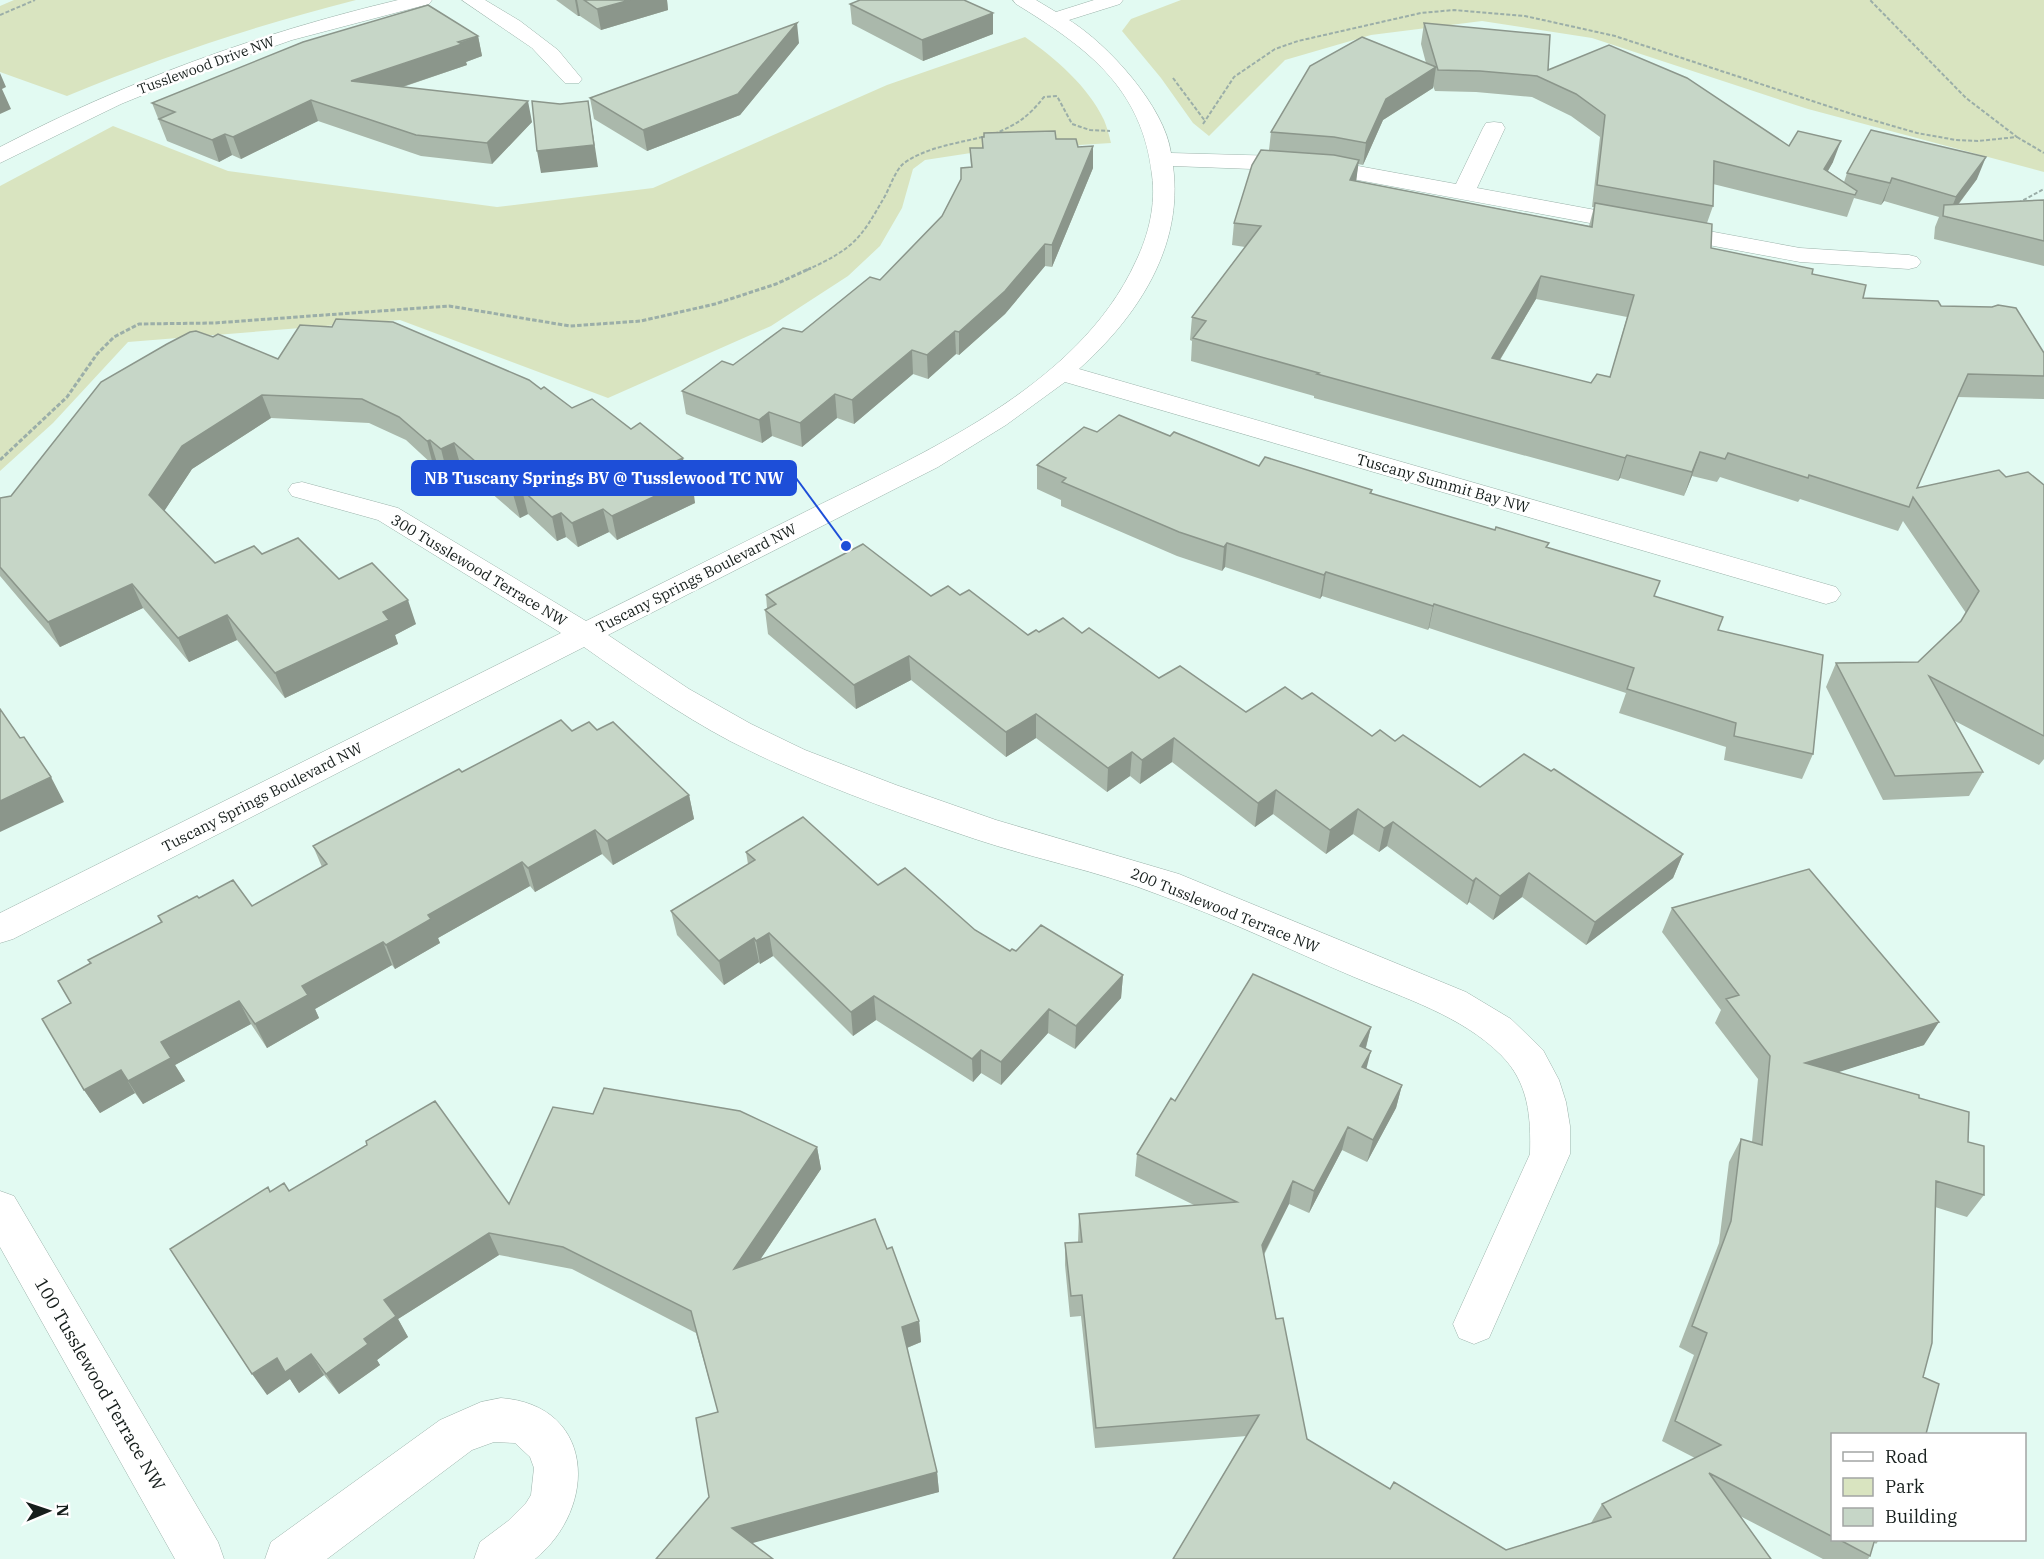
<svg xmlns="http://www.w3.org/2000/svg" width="2044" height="1559" font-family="'IBM Plex Serif',serif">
	<rect width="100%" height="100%" fill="#e2faf2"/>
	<path fill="#d9e4c0" d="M14,0H356C257,25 161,57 67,96L0,72V6Z
		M1181,0H2044V172L1808,109L1592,38L1482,21L1371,35L1285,60L1209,136L1193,123L1161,78L1122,31L1131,19Z
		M1025,37C1055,58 1088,86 1104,120C1107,127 1109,135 1111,143L984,151L925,160L913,169L902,208L880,246L848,276L771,326L608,398L400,320L128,342L53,423L0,471V186L113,126L228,171L497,207L653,188L887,85Z"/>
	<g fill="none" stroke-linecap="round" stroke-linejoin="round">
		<g stroke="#9cb3ab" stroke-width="1">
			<path id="minor" d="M398,0H432L429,4L292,40L192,75L121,104L0,163V147C126,81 259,33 398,0Z
				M462,0H485L520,21L558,50L582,79L579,83H565L532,48Z
				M1013,0H1036L1056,12L1094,0H1123L1120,4L1069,20C1108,44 1165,107 1171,153L1278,156L1331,161L1456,184L1483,128L1486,123L1494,122L1502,123L1505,128L1477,188L1800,248L1909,255L1917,257L1921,262L1917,267L1909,269L1800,262L1331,175L1278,170L1173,166C1184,247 1137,317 1079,369L1836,587L1841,594L1836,601L1826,604L1816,601L1065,382L1006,425L938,467L608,635L689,689L751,724L805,750L896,785L996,820L1179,874L1466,992L1511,1019L1543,1050L1559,1080L1566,1102L1570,1126V1154L1489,1338L1474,1344L1459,1338L1453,1324L1530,1154C1531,1117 1529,1083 1501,1055C1462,1016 1404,998 1354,977C1288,949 1224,918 1157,894C1098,871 1035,859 975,839C892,811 808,781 730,741C679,714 631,680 584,647L13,939L0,943V913L561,633L378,520L292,496L288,490L292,484L302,482L398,508L586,621C657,586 728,550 799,515C918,455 1078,389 1136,261C1149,234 1156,204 1152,175C1142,87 1086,47 1016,4Z
				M0,1191L14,1196L218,1542L224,1559H175L0,1247Z
				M501,1398C596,1405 598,1508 535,1559H474L480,1542L508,1521L526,1503L531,1495L534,1468L530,1457L515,1443L494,1442L472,1450L327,1559H265L271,1542L440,1420L481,1402Z"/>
		</g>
		<path stroke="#9baea8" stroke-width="2" stroke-dasharray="4 2" stroke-linecap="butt" d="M0,15L35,0
			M1173,78L1205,121
			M1203,124L1234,77L1275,49L1298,41L1421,13L1454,10L1525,16L1615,36L1855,115L1917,133L1956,140L1978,141L2017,137L1966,98L1870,0
			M994,134C1018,124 1028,117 1044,97L1057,96L1072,124L1090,130L1110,131
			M2017,137L2044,153
			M2018,203L2044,189
			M807,270C854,248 860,240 885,196C890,187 895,171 903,164C925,147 960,143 986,136"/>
		<path stroke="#9baea8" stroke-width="3" stroke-dasharray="4.5 2" stroke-linecap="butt" d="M0,460L67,397L97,354L114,337L139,324L214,323L449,306L570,326L641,321L715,304L776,284L811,268"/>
		<use href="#minor" fill="#fff" fill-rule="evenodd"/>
	</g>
	<path fill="#aab8ab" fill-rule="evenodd" d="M556,0H667L668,10L601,30L580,16H578Z
		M850,4L993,34L923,61L852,24Z
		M1424,23L1548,70L1789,146L1833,162L1828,171L1844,182L1847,173L1977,179L1958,205L2044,200V266L1934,239L1935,227L1939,217L1884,201L1881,205L1854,198L1847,217L1713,184V206L1707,223L1711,248L1812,274L1863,298L1941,306L2044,353V399L1957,397L1917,488L2006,477L2044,485V759L2039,765L1953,720L1983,772L1969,796L1883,800L1826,687L1836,663L1918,662L1961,621L1966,613L1903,521L1898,531L1800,499L1798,502L1720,477L1717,482L1692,476L1684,496L1620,478L1618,481L1314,398V396L1191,361L1192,341L1190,340L1192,317L1245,247L1232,245L1234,223L1269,150L1271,132L1426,63L1421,44ZM1433,86L1435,91L1476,92L1532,97L1571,116L1600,137L1592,207H1594L1589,226L1356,181L1358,164L1363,165L1383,120L1433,88ZM1536,299L1627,317L1610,377L1591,383L1500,360Z
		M478,36L482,56L466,62L467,65L403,87L532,122L492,164L421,156L318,121L241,159L232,155L219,162L167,141L152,103Z
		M799,43L740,115L647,151L594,119L590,98Z
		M982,137L1056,139L1078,147L1093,168L1052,267L1045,266L1005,314L959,355L956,354L928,379L913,374L854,424L837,418L802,447L772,436L762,443L686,414L682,391L802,332L880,280L942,216L971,167L970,148H982Z
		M213,337L278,359L541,389L572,408L686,474L695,503L617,540L609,532L578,547L566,537L557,541L528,514L520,518L461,467L447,473L437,463L433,465L406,440L369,423L271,418L192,469L164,511L215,563L262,554L339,579L416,624L395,635L398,644L285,698L237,640L189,662L143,608L60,647L0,576V498L11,496Z
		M1097,432L1170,436L1259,466L1372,490V494L1495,530L1549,543L1547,548L1655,597L1718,630L1813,754L1802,779L1724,760L1726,747L1619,713L1626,693L1429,628L1428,630L1322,596L1320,599L1225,567L1222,571L1177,556L1061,506V500L1037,489V465Z
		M766,595H960L1028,635L1039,632L1082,633L1159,678L1246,712L1302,699L1372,736L1395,741L1480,787L1683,854L1673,878L1586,945L1522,897L1493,920L1469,902L1467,905L1387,846L1379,852L1353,834L1326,854L1273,814L1255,827L1172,762L1140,784L1130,776L1107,792L1036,738L1006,757L911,680L856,709L768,634L765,610L767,608Z
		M597,730L689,795L694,819L613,865L602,854L535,892L530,886L438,938L440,943L395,969L392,965L315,1009L319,1018L267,1048L251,1024L175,1065L185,1081L143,1104L135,1093L100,1113L84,1090L71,1003L90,964L88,960L161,923L158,916L199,898L252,906L322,867L313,846L462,772L572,731Z
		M746,852L878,885L975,930L1010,951H1016L1123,975L1121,998L1075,1049L1048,1033L1001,1085L981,1073L973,1082L876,1020L853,1036L773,956L760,964L759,962L724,985L677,935L671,911L748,864Z
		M1672,908L1924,1045L1837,1072L1919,1098L1968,1142L1984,1195L1967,1217L1935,1207L1833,1434V1539H1880L1876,1544L1874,1542L1870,1556L1868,1559H1823L1740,1516L1771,1559H1173L1247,1436L1095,1448L1081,1316L1070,1317L1065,1265V1243L1078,1242L1079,1214L1194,1205L1135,1176L1137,1154L1175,1101L1371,1027L1366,1048V1069L1402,1085L1396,1108L1367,1162L1342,1150L1309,1213L1289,1204L1264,1255L1276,1319L1307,1439L1390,1489L1506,1550L1591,1523L1602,1504L1695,1458L1662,1441L1694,1355L1679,1347L1719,1243L1729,1162L1741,1139L1752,1142L1758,1079L1715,1023L1721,1010L1662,932Z
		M593,1114L817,1147L821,1169L760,1260L887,1249L919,1321L921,1342L907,1348L937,1472L939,1492L656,1559L709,1497L718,1412L696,1333L572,1269L499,1255L398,1319L408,1337L377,1360L380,1365L339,1394L324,1375L299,1393L290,1379L267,1395L270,1192L289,1191L509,1204Z"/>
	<path fill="#8b968b" d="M575,0H577L580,16H578Z
		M630,0H667L668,10L601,30L597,9Z
		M993,13V34L923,61L922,40Z
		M797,23L799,43L740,115L647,151L643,130Z
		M478,36L482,56L466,62L467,65L357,102L351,81Z
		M1436,67L1433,88L1383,120L1363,165L1366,143L1386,99Z
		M0,73L6,87L2,89L11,109L0,114Z
		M311,100L318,121L241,159L233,137Z
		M528,101L532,122L492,164L487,143Z
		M588,101L598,167L541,173L537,151Z
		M225,134L232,155L219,162L212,140Z
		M1841,141L1833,162L1819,186L1824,169Z
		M1093,146V168L1052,267V245Z
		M1986,157L1977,179L1947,219L1956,197Z
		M1359,160L1356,182L1350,180Z
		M1892,178L1884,201L1881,205L1890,183Z
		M1045,244V266L1005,314L959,355V332Z
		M1541,276L1536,299L1487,381L1492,358Z
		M955,331L956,354L928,379L927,355Z
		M912,350L913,374L854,424L852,400Z
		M835,394L837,418L802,447L800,423Z
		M262,395L271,418L192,469L159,519L149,495L182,446Z
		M769,412L772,436L762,443L759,420Z
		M430,440L437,463L433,465L427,441Z
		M454,443L461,467L447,473L441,449Z
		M1700,452L1692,476L1684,496L1692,472Z
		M1627,455L1620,478L1618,481L1625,458Z
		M683,458L687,481L692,479L695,503L617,540L612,516L672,463Z
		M522,490L528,514L520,518L513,494Z
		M603,509L609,532L578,547L572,523Z
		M561,513L566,537L557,541L552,517Z
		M1227,543L1225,567L1222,571L1224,547Z
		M1326,572L1322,596L1320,599L1324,575Z
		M132,584L143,608L60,647L48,622Z
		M408,600L416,624L395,635L398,644L285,698L275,673L383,612Z
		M1434,604L1429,628L1428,630L1433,606Z
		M227,615L237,640L189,662L178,638Z
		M909,656L911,680L856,709L854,685Z
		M1036,714V738L1006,757V732Z
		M1174,738L1172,762L1140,784L1142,760Z
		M1132,752L1130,776L1107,792L1108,768Z
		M51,777L64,802L0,832V801Z
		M1276,790L1273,814L1255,827L1258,803Z
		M689,795L694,819L613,865L607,841Z
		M1358,809L1353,834L1326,854L1330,830Z
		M1393,822L1387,846L1379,852L1384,828Z
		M595,830L602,854L535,892L528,868Z
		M1683,854L1673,878L1586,945L1595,922Z
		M522,862L530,886L438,938L440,943L395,969L386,945L428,915Z
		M1529,873L1522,897L1493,920L1500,896Z
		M1476,878L1469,902L1467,905L1473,881Z
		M769,933L773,956L760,964L756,941Z
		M754,938L759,962L724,985L719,961Z
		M383,942L392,965L315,1009L319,1018L267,1048L255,1024L302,986Z
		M1123,975L1121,998L1075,1049L1076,1026Z
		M874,996L876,1020L853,1036L851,1012Z
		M239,1001L251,1024L175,1065L185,1081L143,1104L128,1081L161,1042Z
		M1049,1009L1048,1033L1001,1085V1062Z
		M1939,1022L1924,1045L1792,1087L1805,1063Z
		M1371,1027L1365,1050L1360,1046Z
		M981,1050V1073L973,1082L972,1059Z
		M1371,1051L1365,1074L1362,1067Z
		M121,1070L135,1093L100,1113L84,1090Z
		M1402,1085L1396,1108L1367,1162L1373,1140Z
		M1348,1127L1342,1150L1309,1213L1314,1191Z
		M817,1147L821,1169L739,1291L734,1269Z
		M1293,1181L1289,1204L1257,1267L1262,1245Z
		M489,1233L499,1255L398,1319L408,1337L377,1360L380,1365L339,1394L326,1374L364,1339L384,1300Z
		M919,1321L921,1342L904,1349L902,1327Z
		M311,1354L324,1375L299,1393L290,1379L267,1395L252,1374L277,1358Z
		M937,1472L939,1492L738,1547L732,1528Z"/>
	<path fill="#c6d6c7" stroke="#8b968b" stroke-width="1.5" fill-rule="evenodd" d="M584,0H630L597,9Z
		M860,0H964L993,13L922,40L850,4Z
		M428,5L478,36L458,42L462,44L351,81L528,101L487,143L416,135L311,100L233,137L225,134L212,140L159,119L175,112L152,103L303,42Z
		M797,23L738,94L643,130L590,98Z
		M1424,23L1550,35L1548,70L1609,45L1687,78L1789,146L1798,131L1841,141L1824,169L1857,191L1855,195L1714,161L1713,206L1597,185L1605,115L1576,94L1537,76L1480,71L1438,70Z
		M1362,37L1436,67L1386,99L1366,143L1334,137L1271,132L1310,66Z
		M532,101L560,104L588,101L594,145L537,151Z
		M1871,130L1986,157L1956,197L1892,178L1890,183L1847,173Z
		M1055,131L1056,139H1076L1078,147L1093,146L1052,245L1045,244L1005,291L959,332L955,331L927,355L912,350L852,400L835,394L800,423L769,412L759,420L682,391L722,361L733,365L783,328L802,332L870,277L880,280L942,216L961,179V168L972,167L970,148H983L982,137H984V133Z
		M1261,150L1334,155L1359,160L1350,180L1592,227L1595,203L1712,224L1711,248L1813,269L1812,274L1866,285L1863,298L1938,301L1941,306L1992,307L1998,305L2016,308L2044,353V376L1968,374L1917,488L1999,470L2006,477L2028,472L2044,485V736L1929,676L1983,772L1895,776L1836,663L1918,662L1961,621L1979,591L1913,497L1909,507L1809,475L1808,478L1728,453L1725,459L1700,452L1692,472L1627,455L1625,458L1317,374L1319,373L1193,338L1206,321L1192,317L1261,226L1234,223L1252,165ZM1541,276L1634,295L1610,377L1597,374L1591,383L1492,358Z
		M2044,200V241L1943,216L1944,205Z
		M336,319L393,322L529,380L541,389L544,387L572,408L592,399L631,429L640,423L683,458L672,463L692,479L612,516L603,509L572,523L561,513L552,517L522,490L513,494L454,443L441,449L430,440L427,441L399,417L362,399L262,395L182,446L149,495L215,563L254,546L262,554L298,538L339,579L372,563L408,600L383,612L389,620L275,673L227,615L178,638L132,584L48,622L0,567V498L11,496L101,382L167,344L190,332L196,331L213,337L218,334L278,359L300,325L332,327Z
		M1119,415L1170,436L1174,432L1259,466L1265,457L1372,490L1370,493L1495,530L1496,527L1549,543L1546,547L1660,581L1654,596L1723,617L1718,630L1823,655L1813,754L1734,736L1736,723L1627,689L1634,668L1434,604L1433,606L1326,572L1324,575L1227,543L1224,547L1179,532L1062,482L1066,478L1037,465L1084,427L1097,432Z
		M863,544L931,596L948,586L960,595L969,590L1028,635L1036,630L1039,632L1063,618L1082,633L1089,628L1159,678L1180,666L1246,712L1285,687L1302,699L1312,693L1372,736L1380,730L1395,741L1403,735L1480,787L1524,754L1551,771L1554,769L1683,854L1595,922L1529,873L1500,896L1476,878L1473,881L1393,822L1384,828L1358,809L1330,830L1276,790L1258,803L1174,738L1142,760L1132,752L1108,768L1036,714L1006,732L909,656L854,685L765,610L776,604L766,595Z
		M0,709L20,738L24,737L51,777L0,801Z
		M561,720L572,731L589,722L597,730L613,722L689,795L607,841L595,830L528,868L522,862L428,915L431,919L386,945L383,942L302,986L308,995L255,1024L239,1001L161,1042L171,1058L128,1081L121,1070L84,1090L42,1019L71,1003L58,981L91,963L88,960L162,922L158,916L197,896L199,898L233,880L252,906L327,864L313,846L459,769L462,772Z
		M803,817L878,885L905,868L975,930L1010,951L1012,949L1016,951L1041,925L1123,975L1076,1026L1049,1009L1001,1062L981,1050L972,1059L874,996L851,1012L769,933L756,941L754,938L719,961L671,911L755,860L746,852Z
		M1809,869L1939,1022L1805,1063L1919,1095V1098L1969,1112L1968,1142L1984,1146V1195L1936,1181L1932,1343L1923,1377L1939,1384L1926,1434H1833V1537L1709,1473L1771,1559H1173L1259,1415L1096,1428L1082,1295L1071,1296L1065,1243L1082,1242L1079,1214L1237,1202L1137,1154L1171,1098L1175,1101L1253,974L1371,1027L1360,1046L1371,1051L1362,1067L1402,1085L1373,1140L1348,1127L1314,1191L1293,1181L1262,1245L1276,1319L1283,1318L1307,1439L1390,1489L1394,1482L1506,1550L1611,1517L1602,1504L1721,1445L1675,1421L1707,1333L1692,1326L1731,1221L1741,1139L1762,1145L1770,1056L1726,999L1739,995L1672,908Z
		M604,1088L740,1111L817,1147L734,1269L875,1219L887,1249L892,1247L919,1321L902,1327L937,1472L732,1528L773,1559H656L709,1497L696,1418L718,1412L691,1311L563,1247L489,1233L384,1300L396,1316L364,1339L368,1344L326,1374L311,1354L285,1372L277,1358L252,1374L170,1249L268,1187L270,1192L284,1183L289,1191L367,1145L366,1141L435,1101L509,1204L553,1107L593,1114Z
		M1838,1539H1875L1870,1556Z"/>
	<g text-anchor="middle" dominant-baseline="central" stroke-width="5" stroke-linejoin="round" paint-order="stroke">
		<g font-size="14" fill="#161e1c" stroke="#fff">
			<text transform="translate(206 65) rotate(-20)">Tusslewood Drive NW</text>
		</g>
		<g font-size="15" fill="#161e1c" stroke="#fff">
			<text transform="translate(1443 483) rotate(16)">Tuscany Summit Bay NW</text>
			<text transform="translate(479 570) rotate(31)">300 Tusslewood Terrace NW</text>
			<text transform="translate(696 578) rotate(-27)">Tuscany Springs Boulevard NW</text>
			<text transform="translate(262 797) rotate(-27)">Tuscany Springs Boulevard NW</text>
			<text transform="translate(1225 910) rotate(22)">200 Tusslewood Terrace NW</text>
		</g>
		<g font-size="18" fill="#161e1c" stroke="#fff">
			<text transform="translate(100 1384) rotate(60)">100 Tusslewood Terrace NW</text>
		</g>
	</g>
	<path fill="none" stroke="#1d4ed8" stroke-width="2" d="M846 546L796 478"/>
	<circle fill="#1d4ed8" stroke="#fff" stroke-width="2" cx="846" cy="546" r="6"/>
	<rect fill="#1d4ed8" stroke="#1d4ed8" stroke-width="2" x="412" y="461" width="384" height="34" rx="6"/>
	<g font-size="16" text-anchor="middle" font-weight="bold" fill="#fff">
		<text x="604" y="484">NB Tuscany Springs BV @ Tusslewood TC NW</text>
	</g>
	<rect x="1831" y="1433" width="195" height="108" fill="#ffffff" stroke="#a2a5a4" stroke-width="1.5"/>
	<rect x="1843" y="1452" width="30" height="9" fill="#ffffff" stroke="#a2a5a4" stroke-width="1.5"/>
	<text x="1885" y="1463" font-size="18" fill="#161e1c">Road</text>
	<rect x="1843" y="1478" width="30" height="18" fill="#d9e4c0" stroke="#a2a5a4" stroke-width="1.5"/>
	<text x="1885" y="1493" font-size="18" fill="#161e1c">Park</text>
	<rect x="1843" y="1508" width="30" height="18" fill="#c6d6c7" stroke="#a2a5a4" stroke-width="1.5"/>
	<text x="1885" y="1523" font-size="18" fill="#161e1c">Building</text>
	<g transform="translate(48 1511) rotate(88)" stroke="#ffffff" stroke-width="4.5" paint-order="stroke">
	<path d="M0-4.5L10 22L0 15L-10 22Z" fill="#161e1c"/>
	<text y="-9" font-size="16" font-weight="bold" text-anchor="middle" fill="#161e1c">N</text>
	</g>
</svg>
